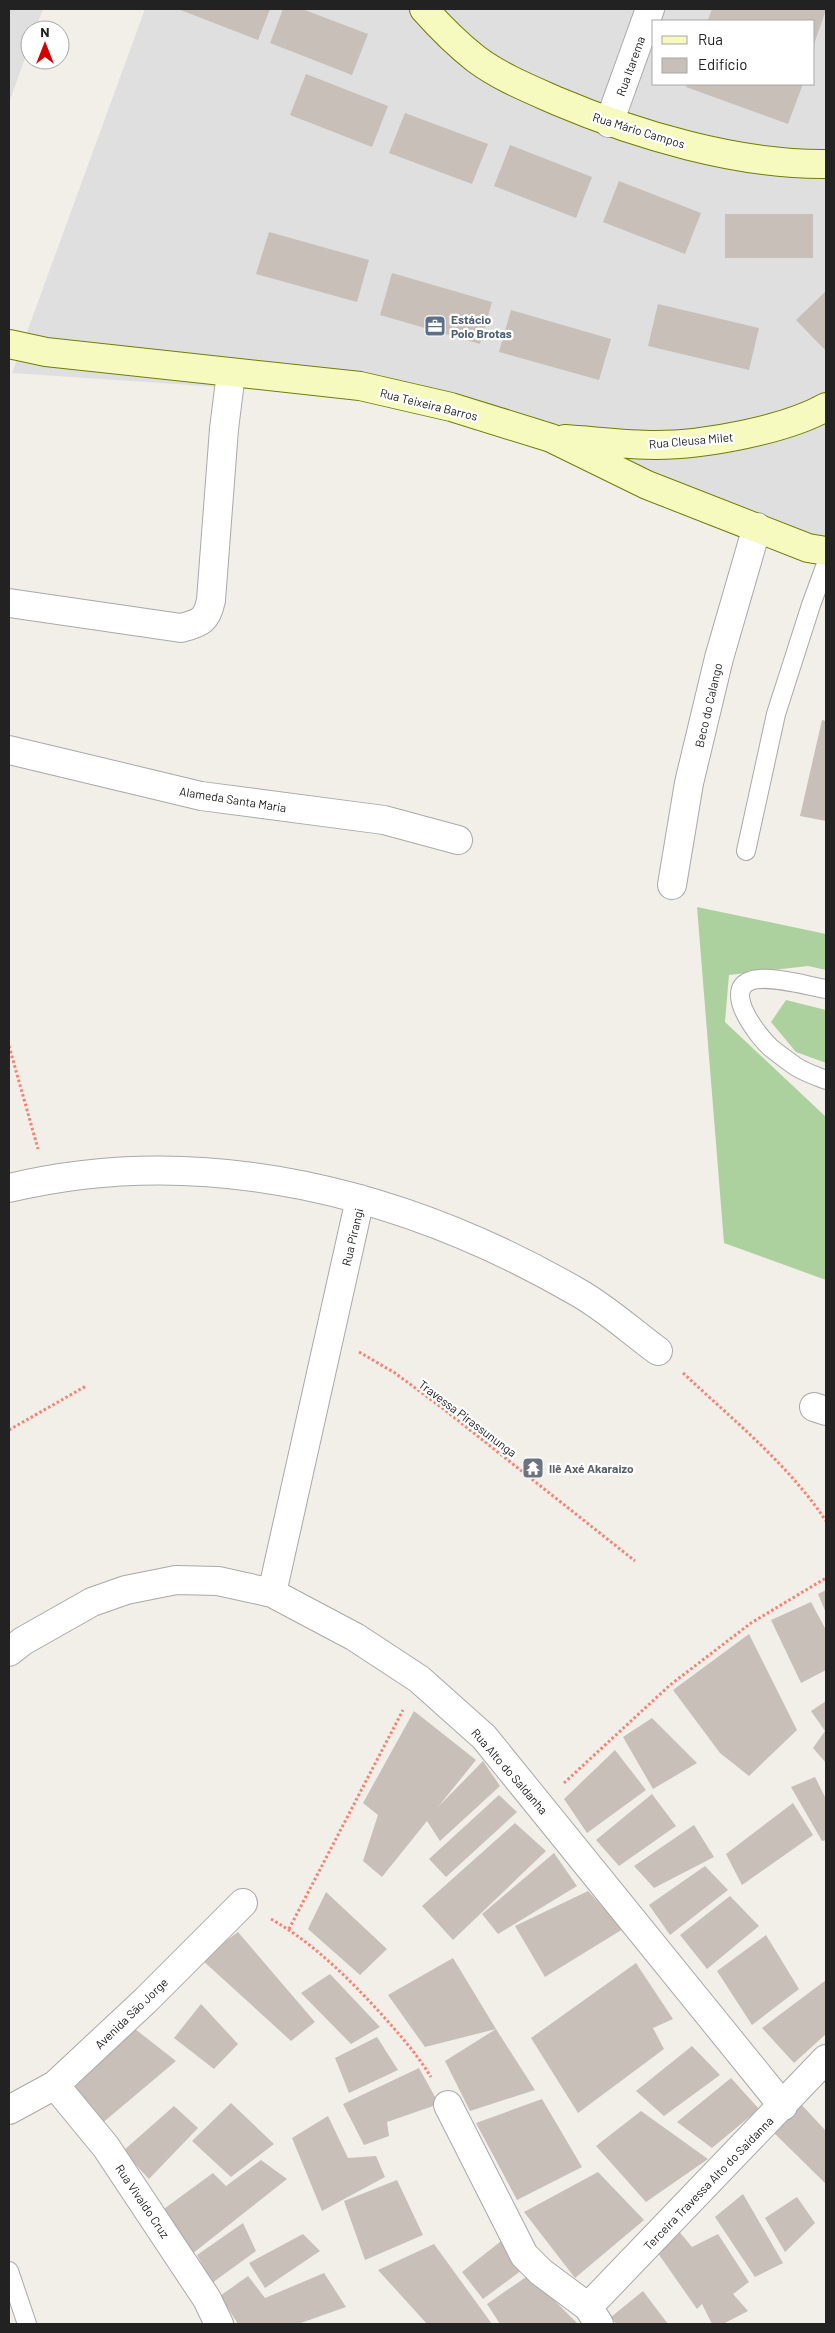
<svg xmlns="http://www.w3.org/2000/svg" width="835" height="2333" font-family="Barlow,sans-serif">
	<rect width="100%" height="100%" fill="#f2efe9"/>
	<path fill="#e0dfdf" fill-rule="evenodd" d="M9,9H43L35,30H30V44L9,103Z
		M145,9H826V544L809,540L561,430L323,394L12,373ZM654,21H814V84H654Z"/>
	<path fill="#add19e" d="M697,907L826,934V970L808,966L729,975L725,1022L826,1117V1280L724,1243Z
		M786,1000L826,1010V1063L796,1052L771,1022Z"/>
	<path fill="#c7bfb8" d="M178,9H270L258,40Z
		M283,9H302L368,34L352,75L270,43Z
		M712,9H826V10L814,44V21H710L708,20Z
		M306,74L388,106L372,147L290,115Z
		M688,84H803L788,124L686,87Z
		M405,113L488,144L472,184L389,153Z
		M510,145L592,177L576,218L494,186Z
		M619,181L701,213L685,254L603,222Z
		M725,214H813V258H725Z
		M269,232L369,260L357,302L256,274Z
		M392,273L492,302L480,344L380,315Z
		M826,291V351L796,320Z
		M658,304L759,328L749,370L648,346Z
		M511,310L611,339L599,380L499,352Z
		M822,720L826,721V821L800,816Z
		M826,1590V1613L818,1594Z
		M811,1602L826,1630V1670L801,1683L771,1620Z
		M749,1634L797,1730L749,1776L720,1753L673,1690Z
		M826,1701V1763L813,1748L825,1731L811,1711Z
		M414,1711L476,1760L438,1807L483,1761L500,1786L440,1841L427,1821L382,1877L363,1861L378,1815L363,1803Z
		M652,1718L697,1763L653,1789L623,1737Z
		M615,1750L646,1790L587,1833L564,1799Z
		M815,1777L826,1799V1840L822,1841L791,1787Z
		M652,1794L676,1826L619,1866L596,1840Z
		M499,1795L517,1812L446,1877L429,1859Z
		M793,1803L813,1835L742,1885L726,1854Z
		M515,1823L546,1851L453,1940L422,1906Z
		M694,1825L714,1857L654,1888L634,1866Z
		M554,1853L577,1886L498,1934L482,1914Z
		M705,1866L728,1890L670,1935L649,1905Z
		M588,1891L623,1929L545,1977L515,1926Z
		M326,1892L387,1949L360,1975L308,1929Z
		M730,1896L759,1926L707,1969L680,1935Z
		M238,1932L315,2022L291,2041L201,1959Z
		M766,1935L799,1989L752,2025L717,1971Z
		M453,1958L496,2029L535,2090L470,2111L445,2061L496,2029L425,2047L388,1995Z
		M636,1963L673,2019L653,2028L664,2049L578,2113L531,2038Z
		M330,1974L380,2027L351,2044L301,1993Z
		M826,1980V2034L794,2063L762,2028Z
		M201,2004L238,2044L214,2069L174,2038Z
		M135,2029L176,2061L100,2125L73,2089Z
		M377,2037L398,2070L349,2093L335,2058Z
		M692,2046L720,2075L664,2116L636,2091Z
		M419,2068L439,2104L387,2122L389,2136L364,2145L343,2104Z
		M731,2078L759,2109L712,2148L677,2122Z
		M542,2099L582,2167L517,2200L476,2123Z
		M799,2102L826,2131V2184L771,2130Z
		M231,2103L274,2144L231,2177L192,2141Z
		M174,2106L198,2128L149,2179L123,2151Z
		M641,2111L708,2159L646,2202L596,2146Z
		M328,2116L348,2158L376,2156L385,2177L322,2211L292,2138Z
		M261,2160L287,2179L192,2254L157,2214L213,2173L226,2186Z
		M598,2172L644,2220L575,2278L524,2212Z
		M397,2180L423,2235L365,2260L344,2201Z
		M743,2194L783,2263L755,2277L715,2217Z
		M797,2197L815,2223L785,2252L765,2218Z
		M243,2223L256,2251L212,2283L197,2255Z
		M677,2229L692,2247L718,2234L749,2282L733,2294L748,2311L723,2324H712L702,2304L697,2309L655,2249Z
		M303,2234L320,2251L265,2288L249,2263Z
		M505,2238L526,2267L483,2299L462,2272Z
		M434,2244L492,2324H427L378,2270Z
		M324,2273L346,2307L298,2324H238L220,2296L248,2276L265,2298Z
		M529,2275L578,2324H500L487,2304Z
		M643,2291L668,2324H616L611,2317Z"/>
	<g fill="none" stroke-linecap="round" stroke-linejoin="round">
		<g stroke="#a9a9a9" stroke-width="20">
			<path id="lane" d="M746,851L776,714L811,605L826,564
				M826,989C808,986 767,974 750,981C723,991 758,1036 770,1047C778,1054 787,1060 795,1066C804,1072 816,1076 826,1080
				M9,2271L27,2324"/>
		</g>
		<g stroke="#a9a9a9" stroke-width="30">
			<path id="street" d="M609,123L650,9
				M9,603L181,628C201,623 207,620 211,600L224,429L231,373
				M9,750L201,796L384,820L458,840
				M672,885L689,783L719,658L757,527
				M9,1188C205,1141 407,1193 579,1293C607,1309 632,1332 658,1351
				M814,1407L826,1411
				M272,1593L360,1199
				M9,1652L23,1641L92,1602L126,1590L176,1580L218,1581L272,1593L355,1637L419,1679L484,1737L783,2106
				M55,2085L106,2147L207,2299L219,2324
				M448,2105L524,2255L541,2272L588,2307L599,2324
				M9,2110L55,2085L146,2000L243,1903
				M588,2307L826,2059"/>
		</g>
		<g stroke="#707d05" stroke-width="30">
			<path id="secondary" d="M424,9C440,27 457,44 476,59C500,77 530,89 557,101C637,135 738,165 826,164
				M9,344L46,352L360,386L451,407L551,438L647,485L808,548L826,551
				M565,439C595,441 626,445 656,445C704,445 785,430 826,407"/>
		</g>
		<path stroke="#fa8072" stroke-width="3" stroke-dasharray="2.5 2.5" stroke-linecap="butt" d="M9,1046L38,1149
			M359,1352L395,1373L441,1407L635,1561
			M683,1373C733,1420 788,1464 826,1521
			M9,1430L86,1386
			M564,1783L670,1685L751,1623L826,1578
			M271,1919C311,1942 342,1972 373,2005C394,2028 415,2051 431,2077
			M289,1929L403,1710"/>
		<use href="#lane" stroke="#fff" stroke-width="18"/>
		<use href="#street" stroke="#fff" stroke-width="28"/>
		<use href="#secondary" stroke="#f7fabf" stroke-width="28"/>
	</g>
	<defs>
		<g id="office-square" transform="scale(1.125)"><rect x="-9" y="-9" width="18" height="18" rx="4" fill="#5c6f8a" stroke="#fff"/><path d="M-6-3h4V-5.5h4V-3h4V5H-6ZM-1-4.5V-3h2v-1.5ZM-6 0V1H6V0Z" fill="#fff"/></g>
		<g id="temple-square" transform="scale(1.125)"><rect x="-9" y="-9" width="18" height="18" rx="4" fill="#6b7280" stroke="#fff"/><path d="M0-6L5-2H3V0L6.5 2.5H4V6H1.5V3h-3V6H-4V2.5H-6.5L-3 0V-2H-5Z" fill="#fff"/></g>
	</defs>
	<g fill-rule="evenodd">
		<use href="#office-square" x="435" y="326"/>
		<use href="#temple-square" x="533" y="1468"/>
	</g>
	<g text-anchor="middle" dominant-baseline="central" stroke-width="4.5" stroke-linejoin="round" paint-order="stroke">
		<g font-size="12" fill="#222" stroke="#fff">
			<text transform="translate(630 66) rotate(-70)">Rua Itarema</text>
			<text transform="translate(639 130) rotate(17)">Rua Mário Campos</text>
			<text transform="translate(429 404) rotate(14)">Rua Teixeira Barros</text>
			<text transform="translate(691 440) rotate(-5)">Rua Cleusa Milet</text>
			<text transform="translate(708 705) rotate(-77)">Beco do Calango</text>
			<text transform="translate(233 799) rotate(9)">Alameda Santa Maria</text>
			<text transform="translate(352 1237) rotate(-77)">Rua Pirangi</text>
			<text transform="translate(468 1418) rotate(37)">Travessa Pirassununga</text>
			<text transform="translate(510 1771) rotate(49)">Rua Alto do Saldanha</text>
			<text transform="translate(131 2013) rotate(-44)">Avenida São Jorge</text>
			<text transform="translate(708 2183) rotate(-46)">Terceira Travessa Alto do Saidanna</text>
			<text transform="translate(143 2201) rotate(56)">Rua Vivaldo Cruz</text>
		</g>
		<g font-size="12" font-weight="bold" fill="#4e5e75" stroke="#fff" text-anchor="start">
			<text x="451" y="319">Estácio<tspan x="451" dy="14">Polo Brotas</tspan></text>
		</g>
		<g font-size="12" font-weight="bold" fill="#5b616d" stroke="#fff" text-anchor="start">
			<text x="549" y="1468">Ilê Axé Akaraizo</text>
		</g>
	</g>
	<rect width="835" height="2333" fill="none" stroke="#222222" stroke-width="20"/>
	<rect x="652" y="20" width="162" height="65" fill="#ffffff" stroke="#a7a7a7"/>
	<rect x="662" y="36" width="25" height="8" fill="#f7fabf" stroke="#a7a7a7"/>
	<text x="698" y="45" font-size="15" fill="#222222">Rua</text>
	<rect x="662" y="58" width="25" height="15" fill="#c7bfb8" stroke="#a7a7a7"/>
	<text x="698" y="70" font-size="15" fill="#222222">Edifício</text>
	<g transform="translate(45 45)"><circle r="24" fill="#ffffff" stroke="#a7a7a7"/>
	<path d="M0-4L9 19L0 12L-9 19Z" fill="#d40000"/>
	<text y="-8" font-size="14" font-weight="bold" text-anchor="middle" fill="#222222">N</text>
	</g>
</svg>
